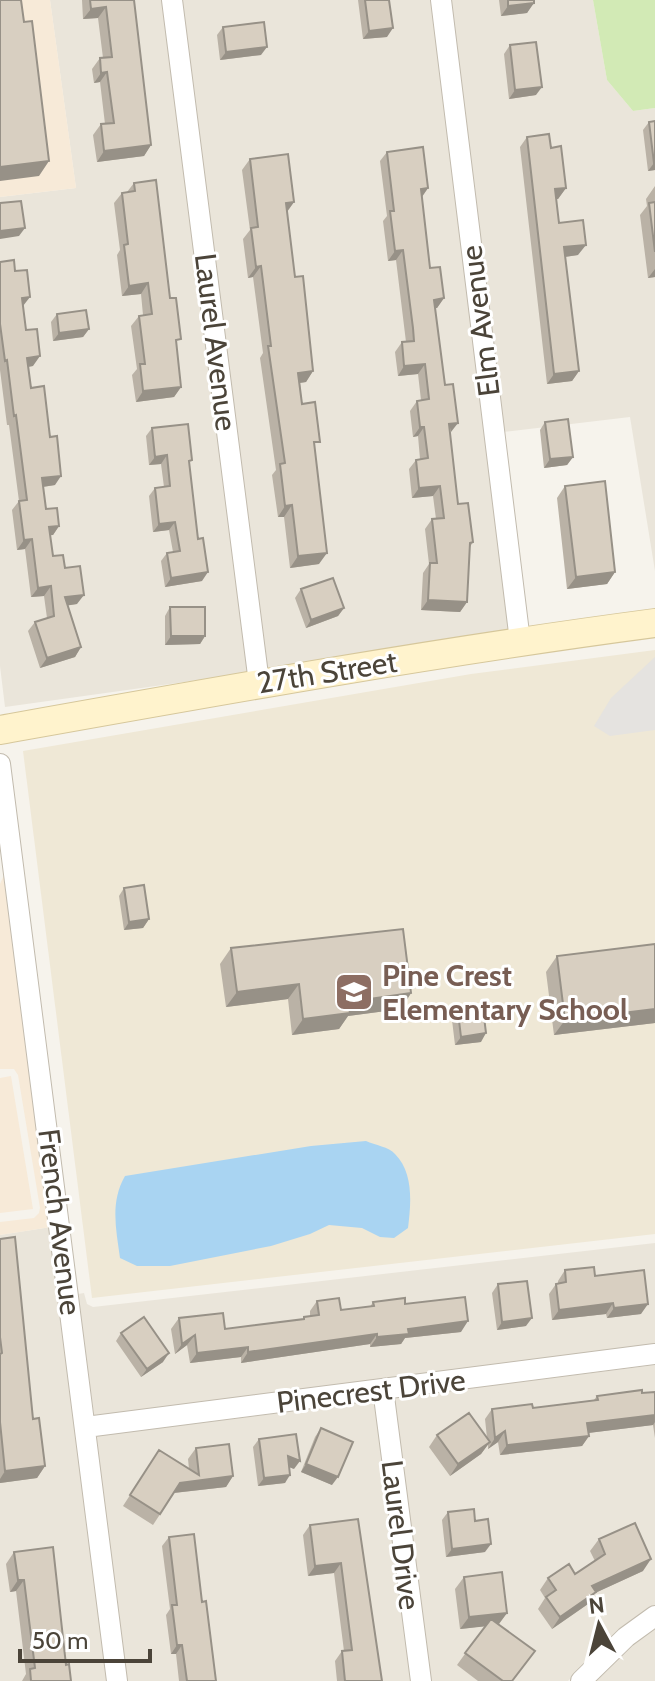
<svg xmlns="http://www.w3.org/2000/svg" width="655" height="1681" font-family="Cabin,sans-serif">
	<rect width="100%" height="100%" fill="#f6f3ec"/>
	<path fill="#eae5da" d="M50,0H163L249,673L5,707L0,666V197L76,188Z
		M181,0H432L509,633L266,671Z
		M450,0H593L607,80L633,111L655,108V571L630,417L503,432Z
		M51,1227L108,1681H0V1235Z
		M655,1243V1344L94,1416L78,1294L84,1293L87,1304L93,1307Z
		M655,1365V1605L620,1629L568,1681H431L393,1398Z
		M375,1401L412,1681H126L96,1436Z
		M655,1628V1681H595L631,1645Z"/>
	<path fill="#f7ead8" d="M0,0H50L76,188L0,197Z
		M0,834L51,1227L0,1235V1222L34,1218L39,1213L40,1208L18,1075L14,1069H0V884L4,875Z
		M11,1076L33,1209L0,1213V1078Z"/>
	<path fill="#efe8d6" d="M655,650V1234L92,1298L23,751L471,674Z"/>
	<path fill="#d2eab5" d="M593,0H655V108L633,111L607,80Z"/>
	<path fill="#e5e3e0" d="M655,657V730L610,736L594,726L611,698Z"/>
	<path fill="#a9d4f2" d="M366,1141C375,1145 389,1147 395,1154C414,1173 411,1204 408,1228L394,1238L380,1237L362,1228L329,1225L310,1234L271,1246L170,1266H137L120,1258C116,1229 110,1202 125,1176L311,1146Z"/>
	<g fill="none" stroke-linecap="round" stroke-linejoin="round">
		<g stroke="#c2bbae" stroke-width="22">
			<path id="minor" d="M172,0L259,683
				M441,0L520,641
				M0,764L117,1681
				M383,1389L421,1681
				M86,1427L655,1354
				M581,1681L626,1637L655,1616"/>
		</g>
		<g stroke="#d6c79b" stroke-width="30">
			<path id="secondary" d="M0,730C218,691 435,652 655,623"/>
		</g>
		<use href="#minor" stroke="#fff" stroke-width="20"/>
		<use href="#secondary" stroke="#fff3cd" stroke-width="28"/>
	</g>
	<path fill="#bab2a6" d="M82,0H134L151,145L144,156L97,162L93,135L101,124H105L100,82L94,83L92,69L100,58H103L98,18L83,19Z
		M358,0H389L387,37L363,39Z
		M499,0H534L527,13L501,16Z
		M223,27L261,55L220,60L217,35Z
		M510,45L536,95L509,99L504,54Z
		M655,121V170L648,171L643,130L649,122Z
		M527,137L551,148L566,188L558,199H556L559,223L578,255L565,257L579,371L572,381L547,384L520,147Z
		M387,152L428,188L422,197L430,268L444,298L437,308H435L458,504L473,542L470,547L467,602L460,612L421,610L423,573L429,564L425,529L432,519H436L433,496L412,498L409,469L416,460L420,459L418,436L413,437L410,411L417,401L421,400L418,374L398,376L395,352L402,342H406L396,260L388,261L383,221L387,216L380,161Z
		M250,159L294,202L287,212L295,277L313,371L306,382L300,383L302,404L315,449L319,564L290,568L284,517H278L272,475L276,470L260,358L263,353L253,277L248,278L243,239L250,230L242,170Z
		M134,183L170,298L181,387L174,397L136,402L132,375L137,369L131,326L139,316L143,315L141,294L122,296L117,255L120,250L114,203L122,193L127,192Z
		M655,186V277L648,278L640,215L647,206L646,199Z
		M0,262L15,271L23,306L26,330L33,366L28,367L31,388L55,485L43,487L46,509L59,526L53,535H50L53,556L65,568L77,604L68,605L81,647L75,657L40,668L28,631L35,622L47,618L44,596L31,597L25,549L17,550L12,510L19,501L9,425H7L0,370Z
		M57,314L89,329L83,337L53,341L51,322Z
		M545,422L573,457L567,465L544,468L540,430Z
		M152,428L189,465L202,581L165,587L161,561L167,553L173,552L169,530L153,532L149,496L155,488L164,487L161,464L149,465L146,436Z
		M565,486L615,572L607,584L567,589L557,498Z
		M301,589L344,608L338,616L306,628L295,598Z
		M170,607L205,636L200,644L165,645V616Z
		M124,888L149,919L143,928L124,930L119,896Z
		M655,944V1023L554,1035L546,972L557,956Z
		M231,948L411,993L401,1009L348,1016L339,1029L292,1035L288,999L226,1007L220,964Z
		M458,1012L481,1042L455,1045L452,1020Z
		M0,1239L33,1419L45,1466L37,1478L0,1483Z
		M565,1270L595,1276L641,1314L607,1318L606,1314L552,1320L549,1294L556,1284L558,1283V1281Z
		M498,1284L526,1326L497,1330L492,1293Z
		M317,1301L341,1310L370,1307L373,1302L405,1304L461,1332L405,1338L401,1344L370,1347V1344L241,1363V1357L190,1363L187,1345L175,1354L171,1329L179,1318L225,1329L302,1320L304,1317L310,1316V1311Z
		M121,1333L163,1362L141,1377L116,1341Z
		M655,1392V1438L653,1425L588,1433L589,1436L582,1446L500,1455L498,1442L488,1449V1444L481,1454L450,1476L429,1447L437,1435L487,1438L485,1419L492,1409L533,1408L594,1400L597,1396Z
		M321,1428L332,1485L301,1472L315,1437Z
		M259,1439L294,1469L289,1467L285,1483L258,1486L253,1447Z
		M196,1448L233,1476L226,1487L174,1493L153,1525L123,1506L152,1461L189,1469L188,1459Z
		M448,1512L475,1521L485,1552L446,1557L442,1520Z
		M358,1519L382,1681H337L335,1661L342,1651H344L334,1573L308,1576L303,1535L310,1525Z
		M169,1537L202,1602L216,1681H179L176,1654H171L166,1615L170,1609L162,1546Z
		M599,1539L643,1571L595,1593L588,1604L552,1629L538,1609L545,1598L540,1590L548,1578L575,1574L595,1561L590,1551Z
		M14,1552L66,1665L71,1681H22L26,1674L16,1591L10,1592L6,1564Z
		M464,1577L507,1613L499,1624L513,1681H478L457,1665L485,1626L460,1629L455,1589Z"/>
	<path fill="#979187" d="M534,3L527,13L501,16L508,6Z
		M106,7L98,18L83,19L91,9Z
		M393,28L387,37L363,39L369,31Z
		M267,47L261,55L220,60L226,52Z
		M107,72L100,82L94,83L101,73Z
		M542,87L536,95L509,99L515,90Z
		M151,145L144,156L97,162L104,151Z
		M49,161L39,176L0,181V167Z
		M655,162V170L648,171L654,163Z
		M428,188L421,198V189Z
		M566,188L558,199L547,200L555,189Z
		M294,202L286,213V203Z
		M25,228L19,236L0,239V231Z
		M586,245L578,255L557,258L564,247Z
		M403,250L396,260L388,261L395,251Z
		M261,266L253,277L248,278L256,267Z
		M655,269V277L648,278Z
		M148,283L141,294L122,296L129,286Z
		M30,297L23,306L22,298Z
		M444,298L437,308L427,309L434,300Z
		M89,329L83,337L53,341L59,333Z
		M40,356L33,366L20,368L27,358Z
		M425,364L418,374L398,376L404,366Z
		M313,371L306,382L291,384L298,373Z
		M579,371L572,381L547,384L554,374Z
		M181,387L174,397L136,402L143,391Z
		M458,423L451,432L449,424Z
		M420,427H424L418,436L413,437Z
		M167,455L161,464L149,465L155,457Z
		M573,457L567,465L544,468L550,459Z
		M61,476L55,485L35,488L42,478Z
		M440,486L433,496L412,498L419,488Z
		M292,505L284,517H278L285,506Z
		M175,522L169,530L153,532L159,524Z
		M59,526L53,535L42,536L49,527Z
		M32,539L25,549L17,550L24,540Z
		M327,553L319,564L290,568L298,556Z
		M208,572L202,581L165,587L171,578Z
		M615,572L607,584L567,589L576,577Z
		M51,586L44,596L31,597L38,588Z
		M84,595L77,604L58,607L65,597Z
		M428,600L467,602L460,612L421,610Z
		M344,608L338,616L306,628L311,620Z
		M171,636H205L200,644L165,645Z
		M81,647L75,657L40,668L47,658Z
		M149,919L143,928L124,930L129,922Z
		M299,984L288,999L226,1007L237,992Z
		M411,993L401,1009L348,1016L339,1029L292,1035L303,1019L348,1002Z
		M655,1009V1023L554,1035L565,1020Z
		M486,1033L481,1042L455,1045L461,1037Z
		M613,1303L606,1314L552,1320L559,1310Z
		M648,1304L641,1314L607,1318L614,1308Z
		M532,1318L526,1326L497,1330L502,1322Z
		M468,1321L461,1332L405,1338L401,1344L370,1347L377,1337L408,1329Z
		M377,1334L370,1344L241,1363L248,1352Z
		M195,1335L187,1345L175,1354L182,1344Z
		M248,1347L241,1357L190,1363L197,1353Z
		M169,1353L163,1362L141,1377L147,1369Z
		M655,1415V1422L653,1425L580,1434L587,1423Z
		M505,1431L498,1442L488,1449L495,1438Z
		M589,1436L582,1446L500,1455L507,1445Z
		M490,1442L481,1454L450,1476L458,1464Z
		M288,1456L300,1461L294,1469L282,1464Z
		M306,1464L338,1477L332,1485L301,1472Z
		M45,1466L37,1478L0,1483V1479L5,1471Z
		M290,1475L285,1483L258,1486L264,1478Z
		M233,1476L226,1487L173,1493L180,1483Z
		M491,1544L485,1552L446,1557L452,1549Z
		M651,1559L643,1571L595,1593L588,1604L552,1629L560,1617L592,1586Z
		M341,1563L334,1573L308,1576L315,1566Z
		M18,1580H24L16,1591L10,1592Z
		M507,1613L498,1625L460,1629L469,1617Z
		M177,1645H182L176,1654H171Z"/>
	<path fill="#d8cfc1" stroke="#979187" stroke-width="2" d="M0,0H21L24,22L32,21L49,161L0,167Z
		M90,0H134L151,145L104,151L101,124L114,123L107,72L101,73L100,58L112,57L106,7L91,9Z
		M365,0H389L393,28L369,31Z
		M508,0H534V3L508,6Z
		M264,22L267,47L226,52L223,27Z
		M536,42L542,87L515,90L510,45Z
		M655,121V162L654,163L649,122Z
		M549,134L551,148L561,146L566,188L555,189L559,223L583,220L586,245L564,247L579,371L554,374L527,137Z
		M423,147L428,188L421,189L430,268L440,267L444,298L434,300L445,385L453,384L458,423L449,424L458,504L468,503L473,542L470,543L467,602L428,600L430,563H437L432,519L444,518L440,486L419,488L416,460L428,458L424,427H420L417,401L429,399L425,364L404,366L402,342L414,341L413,328L403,250L395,251L390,211H394L387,152Z
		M288,154L294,202L286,203L295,277L303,276L313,371L298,373L302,404L315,402L320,442H314L327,553L298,556L292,505L285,506L280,464L285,463L268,346H271L261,266L256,267L251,228L258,227L250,159Z
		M156,180L170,298H176L181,339L176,340L181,387L143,391L140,364H145L139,316L152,314L148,283L129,286L124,245L128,244L122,193L135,191L134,183Z
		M21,201L25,228L0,231V203Z
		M655,202V252L649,203Z
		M14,260L15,271L27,270L30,297L22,298L26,330L37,329L40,356L27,358L31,388L44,386L50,437L57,436L61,476L42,478L46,509L57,508L59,526L49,527L53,556L63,555L65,568L80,566L84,595L65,597L81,647L47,658L35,622L54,616L51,586L38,588L32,539L24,540L19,501L27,500L16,415L14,416L7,360L5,361L0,324V262Z
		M86,310L89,329L59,333L57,314Z
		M568,419L573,457L550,459L545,422Z
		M188,424L192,460L189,461L198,539L203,538L208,572L171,578L167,553L180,551L175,522L159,524L155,488L170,486L167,455L155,457L152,428Z
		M605,481L615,572L576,577L565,486Z
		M333,578L344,608L311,620L301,589Z
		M170,607H205V636H171Z
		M144,885L149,919L129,922L124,888Z
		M403,929L411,993L348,1002L350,1013L303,1019L299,984L237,992L231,948Z
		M655,944V1009L565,1020L557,956Z
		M483,1009L486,1033L461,1037L458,1012Z
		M15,1237L33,1419L39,1418L45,1466L5,1471L0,1422V1354L2,1353L0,1337V1239Z
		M594,1267L595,1276L644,1270L648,1304L614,1308L613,1303L559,1310L556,1284L566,1282L565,1270Z
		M527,1281L532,1318L502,1322L498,1284Z
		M465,1297L468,1321L408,1329L409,1334L377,1337V1334L248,1352V1347L197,1353L195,1335L182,1344L179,1318L223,1313L225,1329L304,1319V1317L319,1315L317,1301L339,1298L341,1310L374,1306L373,1302L405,1298V1304Z
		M144,1317L169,1353L147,1369L121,1333Z
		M642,1390V1393L655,1392V1415L587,1423L589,1436L507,1445L505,1431L495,1438L492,1409L532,1404L533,1408L598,1400L597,1396Z
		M469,1413L490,1442L458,1464L437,1435Z
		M321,1428L353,1442L338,1477L306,1464Z
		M296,1434L300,1461L288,1456L290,1475L264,1478L259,1439Z
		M229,1444L233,1476L180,1483L160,1514L130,1495L159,1450L199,1475L196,1448Z
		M474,1509L475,1521L488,1519L491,1544L452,1549L448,1512Z
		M358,1519L382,1681H345L342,1651L352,1650L341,1563L315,1566L310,1525Z
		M635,1523L651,1559L592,1586L596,1592L560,1617L546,1597L556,1590L548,1578L569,1564L575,1574L605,1554L599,1539Z
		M194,1534L202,1602L206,1601L216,1681H187L182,1645H177L172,1605H177L169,1537Z
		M53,1547L66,1665L69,1664L71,1681H31L30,1669L35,1668L24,1580H18L14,1552Z
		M502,1572L507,1613L469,1617L464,1577Z
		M491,1619L535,1651L512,1681H503L465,1653Z"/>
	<defs>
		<g id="school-square" transform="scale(2)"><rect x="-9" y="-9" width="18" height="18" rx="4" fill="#8d6e63" stroke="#fff"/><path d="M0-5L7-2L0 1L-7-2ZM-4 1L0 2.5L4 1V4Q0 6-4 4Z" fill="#fff"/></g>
	</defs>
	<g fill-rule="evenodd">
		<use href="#school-square" x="354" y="992"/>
	</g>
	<g text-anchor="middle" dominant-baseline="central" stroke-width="6" stroke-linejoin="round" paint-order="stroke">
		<g font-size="30" fill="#4b4439" stroke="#fff">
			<text transform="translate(480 321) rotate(-97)">Elm Avenue</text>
			<text transform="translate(216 342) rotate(83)">Laurel Avenue</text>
			<text transform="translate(327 672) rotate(-9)">27th Street</text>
			<text transform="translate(60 1222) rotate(83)">French Avenue</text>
			<text transform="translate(371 1391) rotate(-7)">Pinecrest Drive</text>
			<text transform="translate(401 1535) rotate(83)">Laurel Drive</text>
		</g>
		<g font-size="30" font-weight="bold" fill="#785e54" stroke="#fff" text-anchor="start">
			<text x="382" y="975">Pine Crest<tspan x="382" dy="34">Elementary School</tspan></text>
		</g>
	</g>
	<g transform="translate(599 1625) rotate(353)" stroke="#ffffff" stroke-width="6" paint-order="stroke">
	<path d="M0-6L14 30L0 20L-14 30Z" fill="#4b4439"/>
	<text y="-12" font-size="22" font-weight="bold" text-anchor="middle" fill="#4b4439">N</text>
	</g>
	<path d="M20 1649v12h130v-12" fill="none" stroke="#4b4439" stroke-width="4"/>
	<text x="32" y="1649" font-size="24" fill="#4b4439" stroke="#ffffff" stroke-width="6" paint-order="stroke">50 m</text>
</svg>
